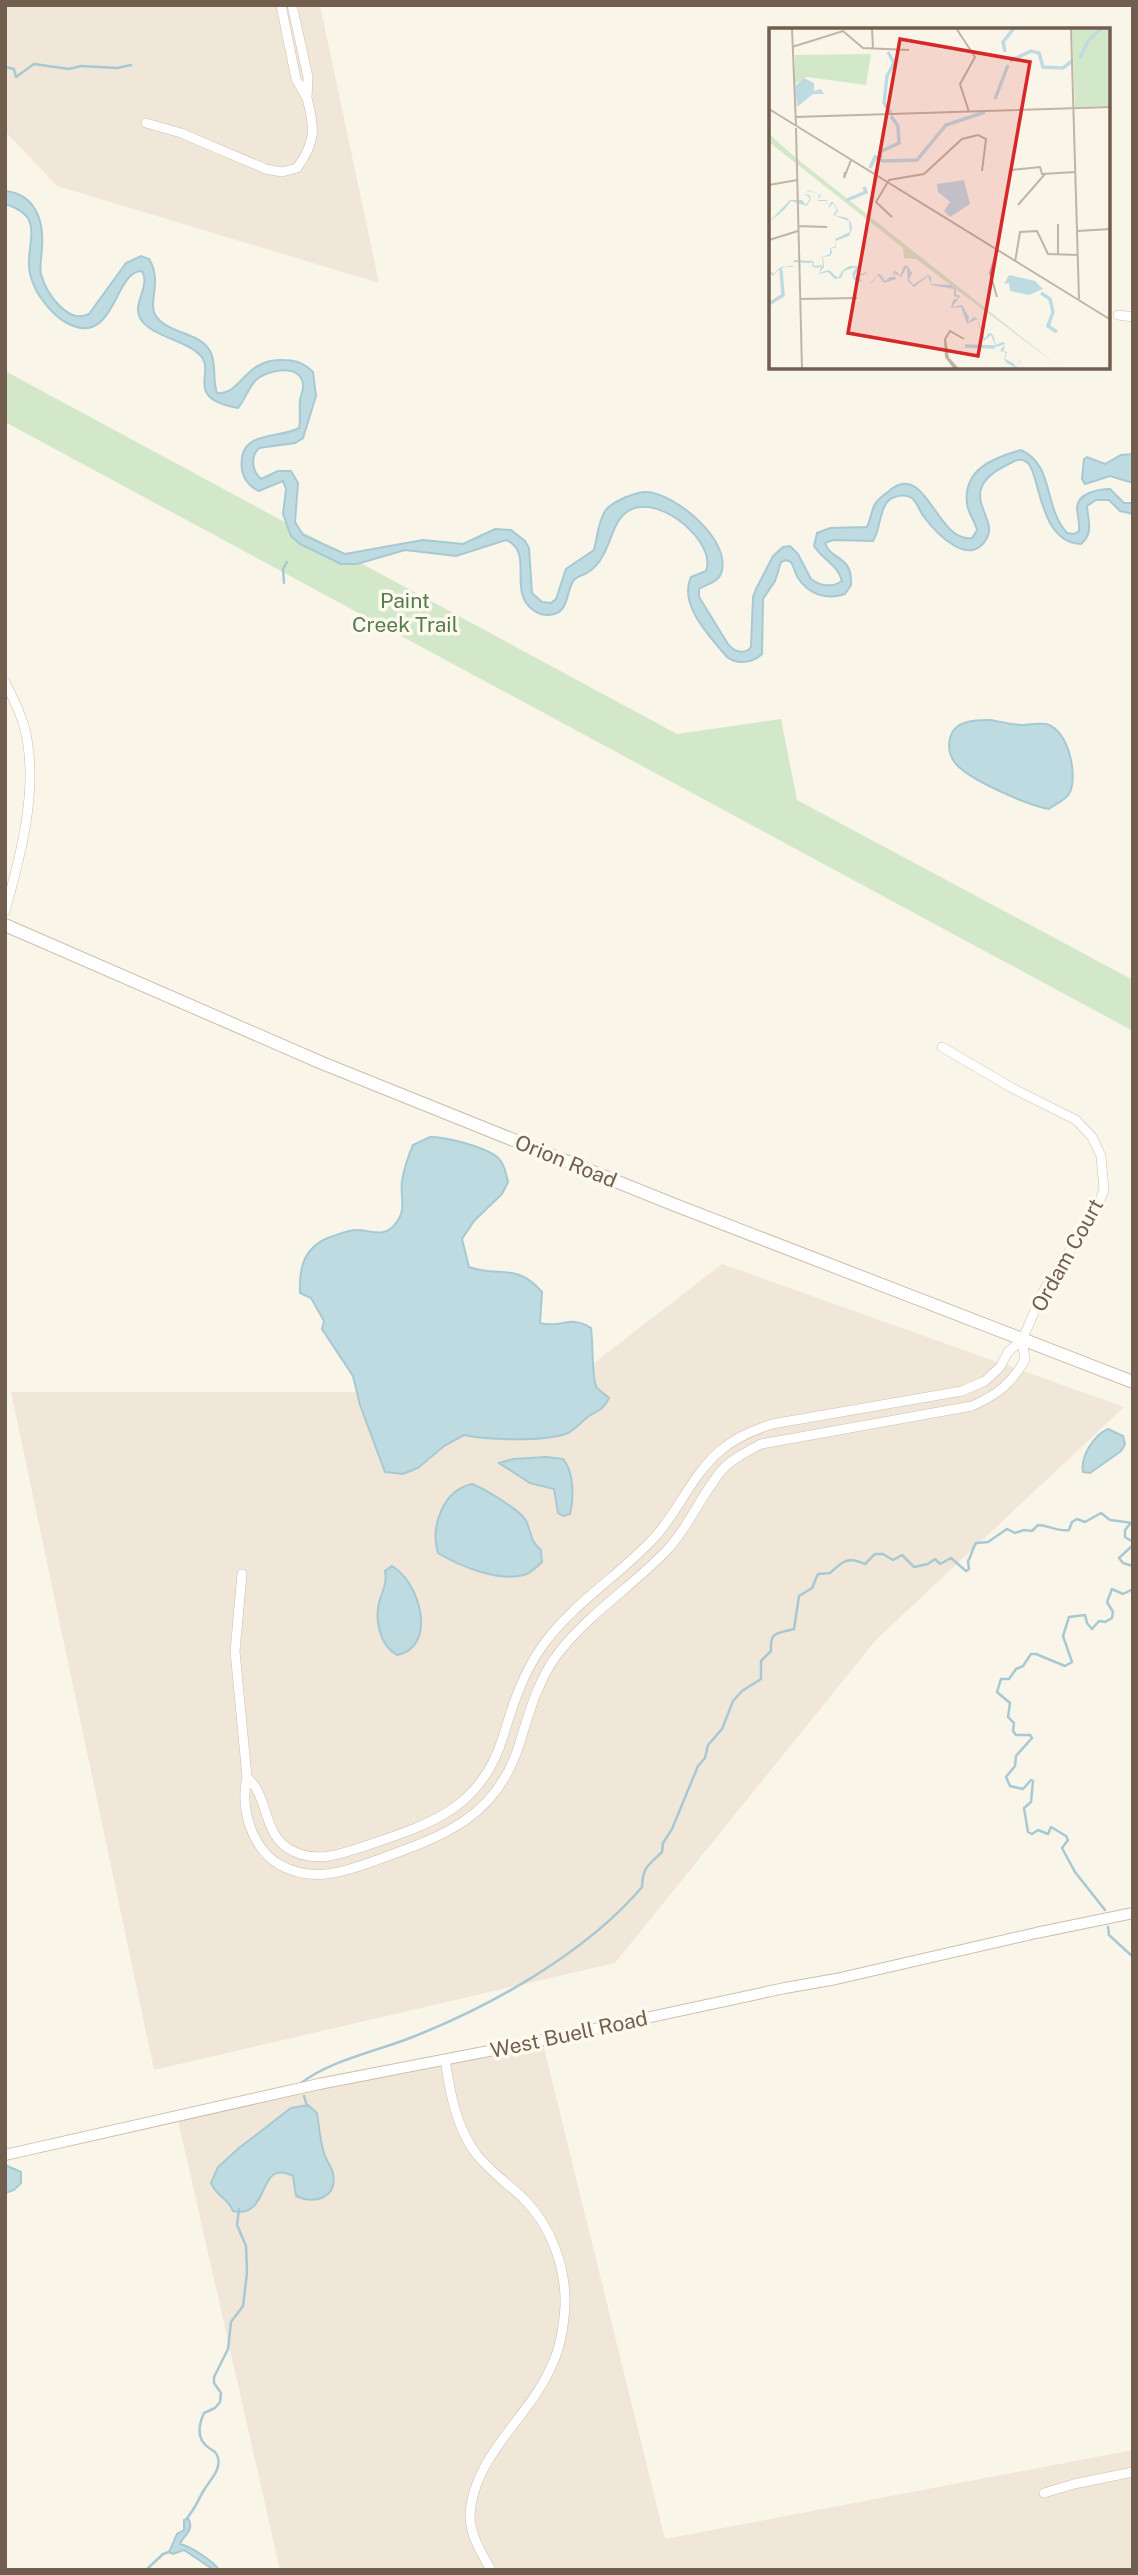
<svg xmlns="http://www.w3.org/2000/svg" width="1138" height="2575" font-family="'Public Sans',sans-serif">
	<rect width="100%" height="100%" fill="#faf5e9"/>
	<path fill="#f1e7d8" d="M5,5H320L379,283L57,186L5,131Z
		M722,1264L1124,1407L876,1640L615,1963L154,2070L11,1392H403L568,1383Z
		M542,2040L665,2539L1133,2450V2570H280L177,2116Z"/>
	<path fill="#d3e7c9" d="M5,371L677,734L781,719L797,800L1133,980V1031L5,422Z"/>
	<path fill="#bfdbe2" stroke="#a6c9d3" stroke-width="2" d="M5,191C35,194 44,220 42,247C42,256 39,265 41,274C46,293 68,325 89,314L126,263L141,256L149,259C163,281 147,304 156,316C168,334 200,332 210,351C217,363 212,380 217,393C241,396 244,358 283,360C296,360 304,363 313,372L316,396L303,438L295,443L259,448C250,457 252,471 261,479L278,471H291L298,483L295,522L303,535L345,554L423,540L463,544L495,529L511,530L525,541L529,548L532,593L542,602L551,603L556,599L566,569L594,550C597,538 598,524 604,513C608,505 618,501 626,497C633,495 639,491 647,492C676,494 733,541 721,574C717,583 706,584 699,589V597L728,644C734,652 745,655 751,647L753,597L756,589L773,556L783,547L790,546L798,554L811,579C820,586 832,588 842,581C838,565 822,559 814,546L817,533L830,528L867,527C870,521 871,513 874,506C876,500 884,495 889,491C926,459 936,543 972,538L977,530C975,521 968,513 967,504C963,469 993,458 1021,450C1055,466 1043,507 1067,533L1074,534L1079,531C1080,522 1077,515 1077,507C1078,493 1099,489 1110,489L1124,503H1133V514L1120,511L1109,500H1096L1087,506C1088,521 1094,533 1081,544C1036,542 1041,467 1025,461C1018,457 1012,463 1005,466C954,492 999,517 987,538C970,569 937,534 924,517C920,512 918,504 913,499C907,494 899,495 892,498C879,505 881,529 873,541L833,540L825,543C831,561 853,555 851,585L845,594C827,600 809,595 798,578C795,573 794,567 791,562L786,560L781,562L775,581L763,599L762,654C753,663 737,665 727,657C710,637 678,604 691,577L706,571C717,542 661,496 632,509C613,517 612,542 602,557C599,563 593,569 587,573C582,576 578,575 574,580C565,592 570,615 548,615C542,615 537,613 533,610C507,591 535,552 506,540L456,556L405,550L357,564H341L300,544L291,536L283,514L286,489L283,481L259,491C250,487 244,480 242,470C237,429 276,440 299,428C301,419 299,409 300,400C301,395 304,389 303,384C300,363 266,370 256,380C248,388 245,400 238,408C182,398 217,372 200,355C186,340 151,337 140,318C132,303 151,286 142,271C114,270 115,349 67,323C55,317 44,303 37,292C33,284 29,274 29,266C28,237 44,216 5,204Z
		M1133,454V483L1110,476L1085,484L1082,479L1084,459L1087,457L1105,464L1121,455Z
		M991,720C1002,722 1013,725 1024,725C1031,724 1039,723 1046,724C1068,729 1078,774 1070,792C1067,800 1055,804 1049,809C1027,805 970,780 956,764C950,757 948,747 950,738C954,720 976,720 991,720Z
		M430,1137C447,1137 481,1146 496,1156C504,1162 506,1173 508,1182L502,1194L474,1221L462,1239L469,1267C500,1278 516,1262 542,1292L540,1323C560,1329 570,1314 591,1328C593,1341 592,1379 596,1386C599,1391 606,1395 609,1398C604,1409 599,1410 589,1416C582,1421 576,1429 568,1433C546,1442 487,1440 464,1435L444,1446L418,1468L403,1474L385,1472L360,1405L353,1376L322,1329L324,1321L311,1298L300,1293C299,1266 304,1247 330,1237C338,1235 348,1230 356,1230C372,1230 384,1239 396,1223C407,1209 400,1197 402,1181C404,1169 408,1157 413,1145Z
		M1108,1429L1123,1436L1125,1444L1121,1451L1090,1473L1083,1472C1080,1457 1094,1435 1108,1429Z
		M546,1457L563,1459C574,1472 574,1498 570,1514L563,1516L558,1513L554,1489L530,1483L499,1463L513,1459Z
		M472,1484C483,1488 522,1511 526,1521C532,1533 530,1542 541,1550L542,1562C537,1567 531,1573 524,1575C499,1582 459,1566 438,1553C430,1527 443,1490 472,1484Z
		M392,1566C420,1582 438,1647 397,1655C379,1645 374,1618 380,1599C384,1588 387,1582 385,1571Z
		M308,2105L317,2113C319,2126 320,2140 324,2153C326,2160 331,2166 333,2173C338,2198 314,2205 296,2196L293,2176C256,2157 272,2219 233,2211C229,2199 215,2195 211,2183L218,2167L239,2148L291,2108Z
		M5,2165L21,2172V2183L14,2190L5,2193Z
		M188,2518C195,2531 184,2534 180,2544C190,2546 213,2561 219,2570H214L184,2550L173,2554L169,2552L177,2534L184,2530V2520Z"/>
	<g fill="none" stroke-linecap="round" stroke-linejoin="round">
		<path stroke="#a6c9d3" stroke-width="2.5" d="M5,67L14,69L16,77L34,64L69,69L81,66L117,68L131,65
			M284,583L283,569L287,562
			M1130,1524L1125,1530V1537L1133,1542
			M1133,1545L1119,1558L1123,1563L1133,1566
			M1105,1910L1075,1872L1062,1848L1068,1840L1066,1836L1051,1827L1048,1834L1038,1830L1032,1834L1028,1832L1024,1808L1031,1802L1033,1781L1031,1780L1023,1789L1010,1786L1006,1777L1015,1766L1016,1756L1032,1738L1030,1735H1016L1013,1731L1014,1723L1008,1717L1010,1703L997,1692L1001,1679H1009L1016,1669L1023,1666L1031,1654H1036L1065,1666L1072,1662L1063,1636L1069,1617L1085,1615L1087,1623L1092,1629L1099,1621L1105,1622L1112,1618L1113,1612L1107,1602L1112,1589L1123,1594L1133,1589
			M1108,1927L1109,1935L1133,1957
			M301,2083C332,2060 374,2052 410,2038C490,2007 586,1953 642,1887C643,1866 648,1866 662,1852L663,1843L672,1829L698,1766L705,1758L708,1745L722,1729L733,1701L742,1691L761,1679V1661L771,1651C770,1631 776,1634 794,1629L799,1596L812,1588L818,1574L830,1573C843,1561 848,1556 865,1564L875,1554H883L893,1560L902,1555L914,1567L928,1564L935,1559L940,1564L951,1558L966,1571L969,1569L968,1561C972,1555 972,1549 976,1543L988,1542L1007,1529L1015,1533L1024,1530L1032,1531L1038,1525C1048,1525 1058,1532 1069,1530L1072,1522L1077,1519L1085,1522L1101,1513L1110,1520L1133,1523
			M304,2096L307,2106
			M187,2518C195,2509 198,2500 204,2490C210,2480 223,2468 217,2455C215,2450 213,2451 209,2448C196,2439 198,2426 204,2413L215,2408L220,2402L221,2393L214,2383V2377L228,2349L231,2322L243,2306L247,2273L246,2246L237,2225L239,2209
			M146,2570L163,2554L169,2552"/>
		<g stroke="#ccbeb0" stroke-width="10">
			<path id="minor" d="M281,5L296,79L307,98L308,77L292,5
				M146,123L181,133L266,169L282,172L297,168C316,142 315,129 307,98
				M1118,315L1133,317
				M5,682C12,696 20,711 24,726C40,784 21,855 5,911
				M242,1574L235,1651L247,1777C240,1808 251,1848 280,1865C313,1883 344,1872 377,1860C444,1836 498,1817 520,1742C530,1710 539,1677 560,1651C591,1612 634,1585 668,1549C690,1525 701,1495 722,1470C732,1459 748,1451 761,1444L972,1406C998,1394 1010,1385 1025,1360L1022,1340
				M247,1777C250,1781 255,1785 257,1790C268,1810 267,1835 289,1849C315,1865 345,1853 371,1844C434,1823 482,1806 503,1737C513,1704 523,1673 543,1645C573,1603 619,1576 654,1538C679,1511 692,1474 721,1450C736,1437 754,1430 772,1424L962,1391L985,1381L1000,1367L1008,1352L1022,1340L1045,1288L1095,1212L1104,1190L1101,1156L1092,1137L1076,1120L1012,1088L942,1047
				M445,2060C450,2092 456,2128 477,2155C491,2172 508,2184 524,2199C551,2226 566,2267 565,2305C564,2326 560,2349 551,2367C529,2418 472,2457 470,2516C470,2535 482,2554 491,2570
				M1044,2493L1074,2484L1133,2472"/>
		</g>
		<g stroke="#ccbeb0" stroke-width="12">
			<path id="tertiary" d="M5,2155L319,2084L525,2044L785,1988L836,1979L1036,1933L1133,1913"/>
		</g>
		<g stroke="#cebeae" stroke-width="14">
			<path id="secondary" d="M5,925L322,1063L675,1205L1133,1382"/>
		</g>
		<use href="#minor" stroke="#fff" stroke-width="9"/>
		<use href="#tertiary" stroke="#fff" stroke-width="10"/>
		<use href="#secondary" stroke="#fff" stroke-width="12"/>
	</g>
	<g text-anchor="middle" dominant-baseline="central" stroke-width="7" stroke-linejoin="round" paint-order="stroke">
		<g font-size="21" fill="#567c4b" stroke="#fdf9ef">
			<text x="405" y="600">Paint<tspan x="405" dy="24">Creek Trail</tspan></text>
		</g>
		<g font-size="21" fill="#725e4f" stroke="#fdf9ef">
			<text transform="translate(566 1161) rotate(22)">Orion Road</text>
			<text transform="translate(1067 1255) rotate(-61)">Ordam Court</text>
			<text transform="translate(569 2034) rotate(-12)">West Buell Road</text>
		</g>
	</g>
	<g transform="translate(769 28)">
		<rect width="341" height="341" fill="#faf5e9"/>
		<path d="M303,0H341V78L306,79ZM102,26L97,57L38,49L26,56V27ZM0,106L27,130L293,341L147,231L135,230L134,220L0,114Z" fill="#d3e7c9"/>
		<path d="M35,50L45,55V63L52,61L55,66H44L28,79L26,58ZM195,152L201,176L181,189L175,183L181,174L169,164L168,156ZM40,162L52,167L49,172H58L60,179L62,174H64L69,182L68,185L65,187L78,190L82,195L83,201L80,208L66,213L67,220H62L63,225L61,228L54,229L55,239L50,245L60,242L69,250L74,242L80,238H88L90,240L85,249L97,244L102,255L109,246H111L116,253L121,249H126L124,246L125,243L128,244L131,248L135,238L138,237L143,245L140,251L144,257L159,247L162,249V256L182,257L187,261V267H190L191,269L183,279L193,277L200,289L199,294L205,289L208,290L216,311L219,306L221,305L224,307L227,317L233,314L236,315L235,322L233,323L238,324L236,331L244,335L247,339L251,332L256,341L251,333L247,340L238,335L235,331L237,325L231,323L236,316L227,319L222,307L215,313L208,291L198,296L192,279L182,280L184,272L190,270L185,268V261L162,257L159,248L145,259L139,253L138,239L132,249L125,245L127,251L115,255L109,247L102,256L98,245L89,249L94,254L85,252L83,246L87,239L75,243L72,250L66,251L59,244L50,246L52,238L48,240L44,239L43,237V234L40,235L25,234L24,239H21L15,238L12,242H9L5,247H3L0,242L5,246L8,242L14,238H24L25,232L44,233L45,238L52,237L54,239L53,229L61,226V220L66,219V211L81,204L80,193L64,187L68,182L64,175L60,180L58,173H49L50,166L40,163L35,166L40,167L42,170L38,178L22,173L15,182L0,194L21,172H33L37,177L41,170L35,166ZM240,247L266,253L274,261L260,267L241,263L240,255L235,256Z" fill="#bfdbe2"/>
		<path fill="none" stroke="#bfdbe2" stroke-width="3.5" d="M119,24L125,35L118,48L115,75L122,85M236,24L234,14L245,0M311,30L319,13L333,0M241,33L262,23L270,25L274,39L294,40L303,33M226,71L239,37M112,130L111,124L130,115L129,98L122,88M101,140L106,129L114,133L148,132L177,97L216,84M78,172L97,164L95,159M272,265L281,271L284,284L279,298L288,304M0,276L14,267L12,242M196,318L226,319"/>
		<path fill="none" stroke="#c0b4a6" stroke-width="2" d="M23,0L27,98M103,0L104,21M187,0L206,29L191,56L200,84M302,0L310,271M23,19L74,3L94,20L140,22M0,81L342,292M26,89L342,79M27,100L33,341M243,142L271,139L273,146L307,144M76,144L75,150L82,132M0,157L28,152M249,177L276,146M123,189L107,174L120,152L155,146L193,111L209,107L217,111L213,143M289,196V226M29,198L58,199M308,203L342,201M0,212L29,203M228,222L221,245L228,269M246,234L251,204L268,203L279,226L309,227M31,271L88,270M176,311L181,303L195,311M186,341L177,329L176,311L179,330L189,341"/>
		<path fill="#d62828" fill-opacity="0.15" stroke="#d62828" stroke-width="3.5" d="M131,11L261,34L209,328L79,305Z"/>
		<rect width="341" height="341" fill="none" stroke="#725e4f" stroke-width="3.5"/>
	</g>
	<rect width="1138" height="2575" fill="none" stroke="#725e4f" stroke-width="14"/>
</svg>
